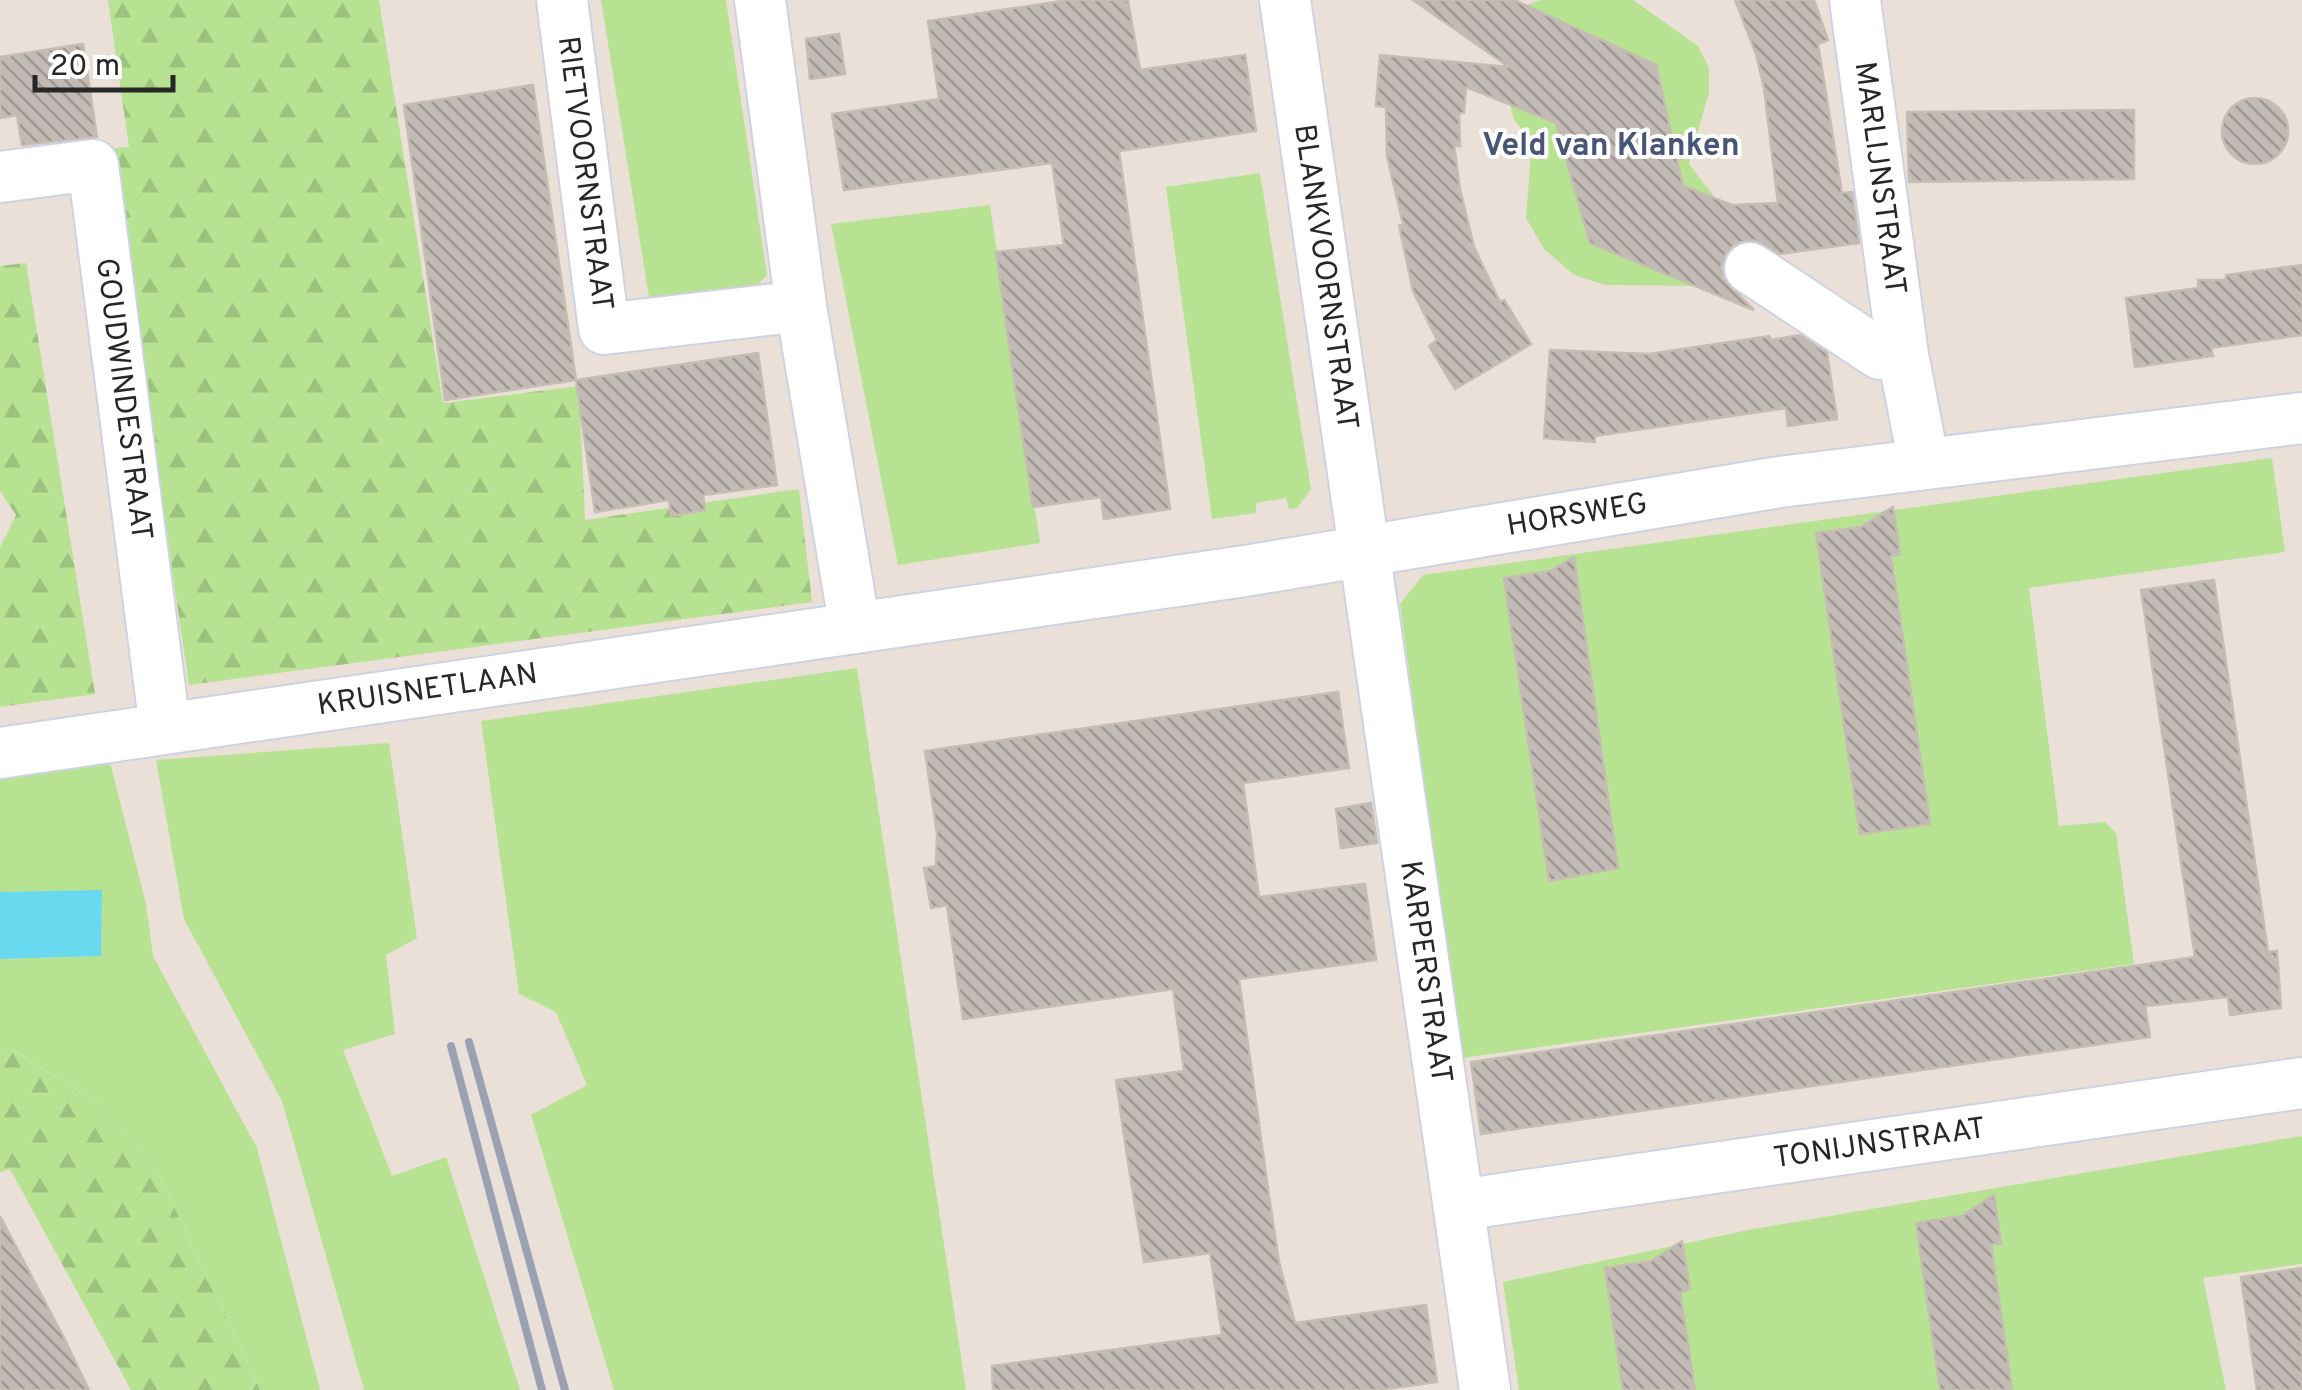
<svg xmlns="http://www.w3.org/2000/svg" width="2302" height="1390" font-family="Overpass,sans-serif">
	<defs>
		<pattern id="forest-firs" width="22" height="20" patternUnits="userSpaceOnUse" patternTransform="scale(2.5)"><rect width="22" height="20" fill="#b6e292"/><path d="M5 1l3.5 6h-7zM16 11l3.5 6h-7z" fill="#9cc27e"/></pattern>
		<pattern id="building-back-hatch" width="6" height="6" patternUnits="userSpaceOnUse" patternTransform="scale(2.5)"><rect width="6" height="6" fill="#c2bab5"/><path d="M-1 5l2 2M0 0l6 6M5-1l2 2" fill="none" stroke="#9e9793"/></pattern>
	</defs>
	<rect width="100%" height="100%" fill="#eae0d8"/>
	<path fill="#b6e292" d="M601,0H726L767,275L752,290L649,297Z
		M1541,0H1633L1698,46L1709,68V92L1689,164L1715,198L1697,286L1605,285L1574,275L1544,249L1526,218L1532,141L1514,120L1510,105L1526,5Z
		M1260,173L1311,489L1297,508L1289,509L1286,498L1256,503V513L1212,519L1166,187Z
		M990,205L1040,543L898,565L831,224Z
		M2272,458L2285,552L2029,588L2059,826L2105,822L2116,833L2134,964L1462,1058L1400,604L1423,575Z
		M857,668L966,1390H614L531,1115L587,1085L556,1012L519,994L481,721Z
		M389,743L417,938L386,955L395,1034L343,1050L392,1176L446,1157L520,1390H364L282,1101L184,919L156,760Z
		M110,762L146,904L153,956L257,1148L320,1390H260L156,1168L102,1105L15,1051L0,1049V959L101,956L102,891L0,892V769Z
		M2302,1136V1264L2203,1278L2226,1390H1519L1503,1282L1753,1229Z"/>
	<path fill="url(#forest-firs)" d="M108,0H379L443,403L579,386L585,520L799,489L812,602L189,685L125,249L104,149L129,147Z
		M26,263L95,694L0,707V547L16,515L0,491V266Z
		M0,1049L14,1051L102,1105L156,1168L260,1390H131L10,1169L0,1172Z"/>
	<path fill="#68d9ef" d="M102,890L101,956L0,959V892Z"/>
	<path fill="url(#building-back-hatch)" stroke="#c5bcb2" stroke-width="2.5" d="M1069,0H1128L1140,70L1245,55L1256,131L1119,151L1170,509L1104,519L1101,497L1033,507L1015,386L996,252L1064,245L1052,163L844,190L832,114L939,99L928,21Z
		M1413,0H1514L1656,65L1683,186L1732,205L1778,203L1764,88L1756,54L1735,0H1814L1828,40L1818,44L1842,193L1852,192L1859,243L1780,254L1753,240L1736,243L1726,253L1721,267L1724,280L1754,310L1590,243L1556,123L1466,87L1464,113H1459L1460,146H1454L1460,189L1474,247L1500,302L1504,300L1531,344L1455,389L1429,346L1437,340L1413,291L1399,225L1403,224L1387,156L1386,107L1376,106L1380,55L1509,67Z
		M839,34L845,74L810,79L806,39Z
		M83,44L97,137L22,145L17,115L0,118V57Z
		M533,85L576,380L445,400L404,105Z
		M2222 131a33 33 0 1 1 66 0a33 33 0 1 1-66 0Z
		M2134,110V179L1909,182L1907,112Z
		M2302,265V335L2211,348L2213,356L2135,367L2126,298L2198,288V280H2226V275Z
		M1800,335L1827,353L1837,419L1788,426L1786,408L1595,436V442L1544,438L1550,350L1649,354L1769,336L1771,340Z
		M758,353L777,485L703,495L705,510L671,516L669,500L595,512L576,380Z
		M1893,507L1900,554L1891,556L1930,824L1860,834L1816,533L1861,527Z
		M1574,557L1618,868L1549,881L1504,578L1550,571Z
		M2214,580L2268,952L2277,951L2281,1008L2230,1015L2228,997L2145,1006L2150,1037L1481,1134L1471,1062L2195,957L2141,590Z
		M1338,692L1349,768L1243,783L1259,897L1365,884L1376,960L1239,979L1268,1189L1279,1262L1295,1323L1426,1305L1437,1382L1378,1390H993L992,1366L1222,1335L1210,1253L1144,1262L1127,1156L1116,1080L1184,1071L1173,989L963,1019L947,905L931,908L924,868L936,866L937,834L925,751Z
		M1371,803L1377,843L1341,848L1336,809Z
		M1994,1195L2001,1244H1991L2012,1390H1940L1916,1223L1962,1216Z
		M0,1216L64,1338L89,1390H0Z
		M1682,1241L1690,1289L1680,1292L1695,1390H1623L1605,1268L1651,1261Z
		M2302,1268V1390H2257L2241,1277Z"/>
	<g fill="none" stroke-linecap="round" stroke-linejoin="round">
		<g stroke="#cdd3e1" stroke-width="54">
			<g id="minor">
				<path id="s1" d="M562,0L604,329L801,306"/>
				<path d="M760,0L801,306L855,628"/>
				<path id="s2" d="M1285,0L1485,1390"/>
				<path id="s3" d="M1855,0L1903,355L1924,464"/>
				<path id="s4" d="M0,177L93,165L165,728"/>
				<path d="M1750,268L1880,354L1903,355"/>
				<path id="s5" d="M0,753L1245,571L1780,482L2302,418"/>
				<path id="s6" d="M1459,1205L2302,1083"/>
			</g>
		</g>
		<use href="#minor" stroke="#fff" stroke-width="50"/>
		<path stroke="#9ba1b2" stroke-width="8" d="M469,1042L565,1390
			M451,1046L542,1390"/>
	</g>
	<g text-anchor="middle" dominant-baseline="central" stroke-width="8" stroke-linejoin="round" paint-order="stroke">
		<g font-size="30" fill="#272727" stroke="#fff">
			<text stroke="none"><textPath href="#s1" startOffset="175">RIETVOORNSTRAAT</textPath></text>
			<text stroke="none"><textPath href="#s3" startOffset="180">MARLIJNSTRAAT</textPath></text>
			<text stroke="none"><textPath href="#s2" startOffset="280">BLANKVOORNSTRAAT</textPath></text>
			<text stroke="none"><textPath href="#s4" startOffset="330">GOUDWINDESTRAAT</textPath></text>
			<text stroke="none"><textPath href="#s5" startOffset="1595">HORSWEG</textPath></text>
			<text stroke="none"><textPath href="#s5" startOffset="432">KRUISNETLAAN</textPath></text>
			<text stroke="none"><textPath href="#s2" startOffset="982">KARPERSTRAAT</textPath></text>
			<text stroke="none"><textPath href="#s6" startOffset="425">TONIJNSTRAAT</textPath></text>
		</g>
		<g font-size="32" font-weight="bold" fill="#475577" stroke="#fff">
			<text x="1611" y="147">Veld van Klanken</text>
		</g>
	</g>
	<path d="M35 75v15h138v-15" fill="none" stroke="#272727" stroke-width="5"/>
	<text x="50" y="75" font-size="30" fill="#272727" stroke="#ffffff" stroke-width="8" paint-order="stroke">20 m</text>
</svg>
